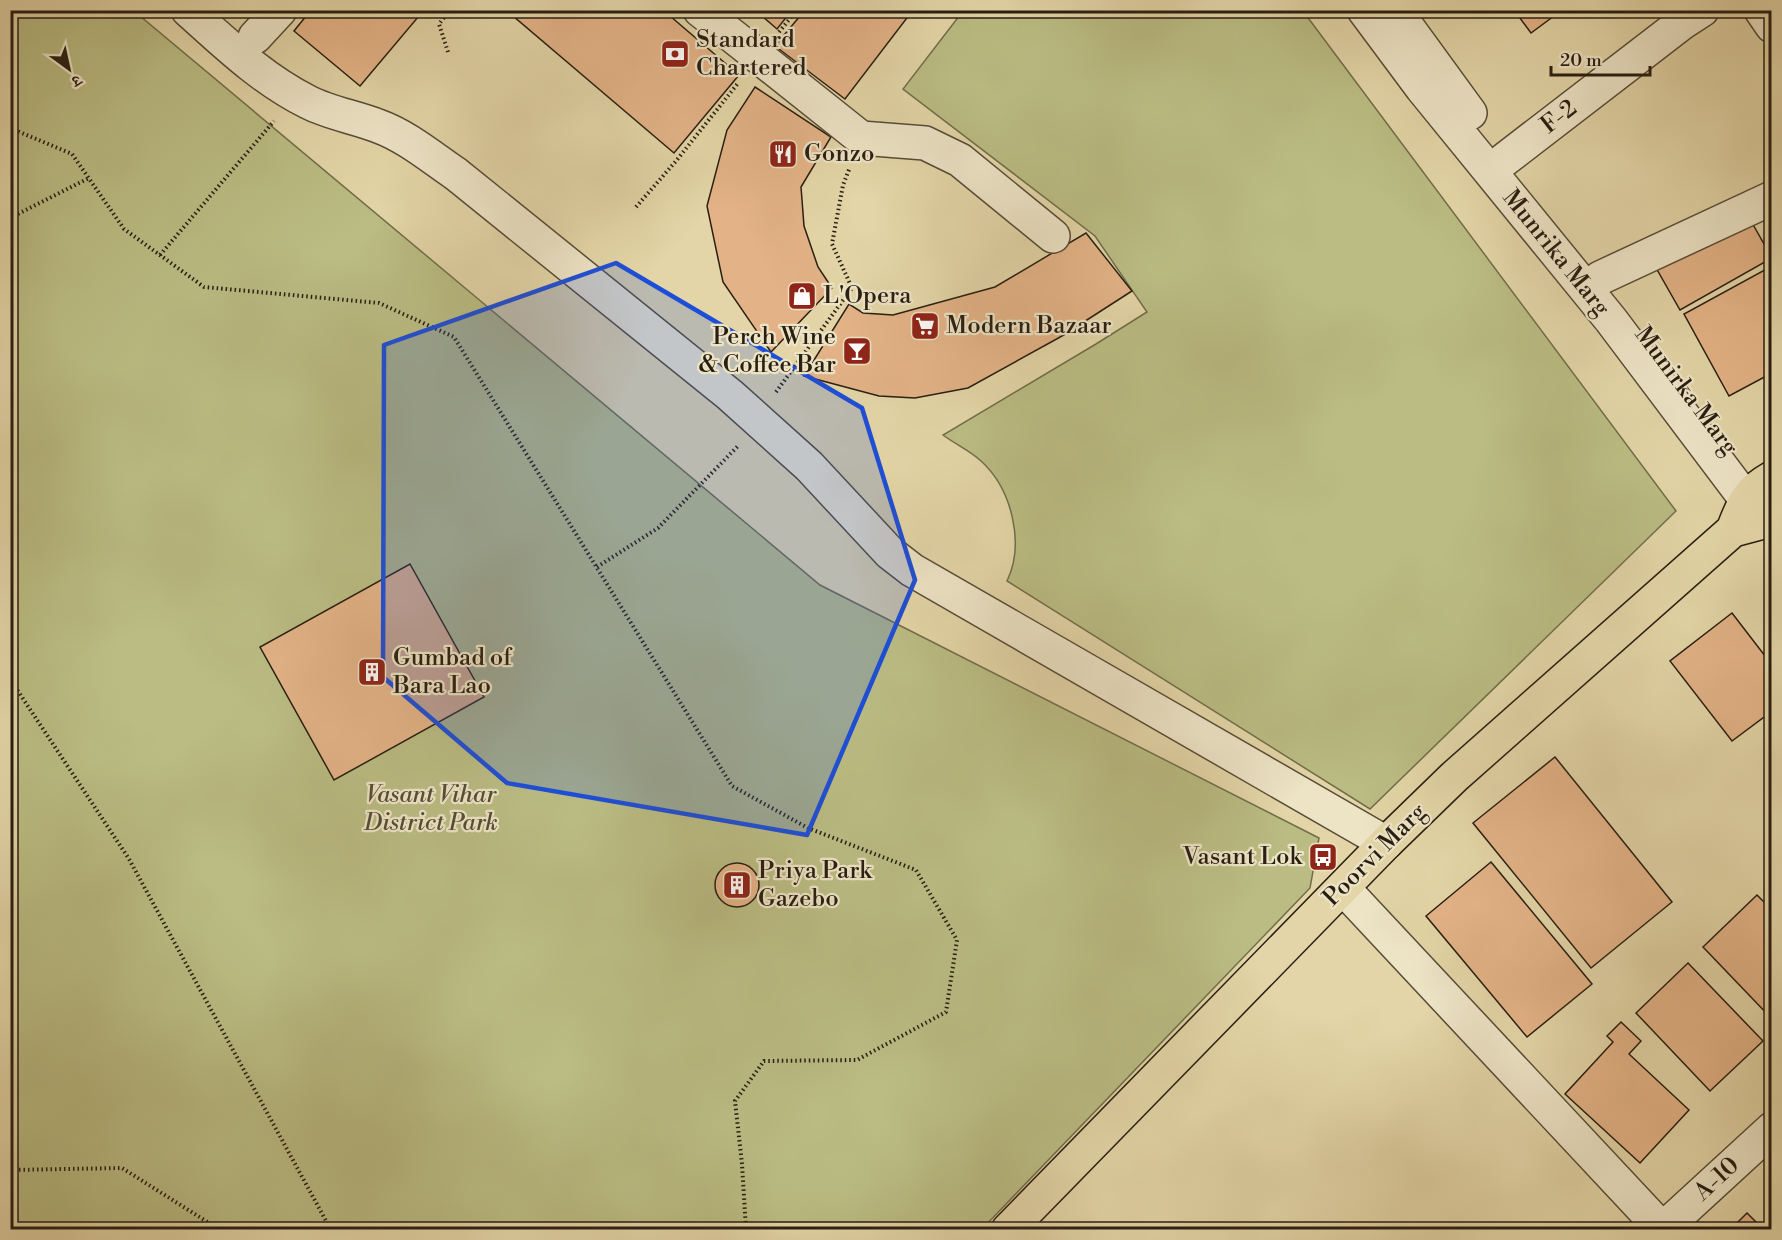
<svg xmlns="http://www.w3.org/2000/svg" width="1782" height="1240" font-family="'Libre Bodoni','Noto Serif Devanagari',serif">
	<rect width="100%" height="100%" fill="#e3d5a7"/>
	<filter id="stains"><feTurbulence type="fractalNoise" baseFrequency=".00333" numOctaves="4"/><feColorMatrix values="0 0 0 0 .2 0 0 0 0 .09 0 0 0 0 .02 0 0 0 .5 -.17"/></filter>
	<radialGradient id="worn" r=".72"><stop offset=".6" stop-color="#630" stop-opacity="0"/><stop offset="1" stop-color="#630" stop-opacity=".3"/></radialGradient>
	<path fill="#babc83" stroke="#716d4a" stroke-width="1.5" d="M10,11H134L820,585L1319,838L1310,888L982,1229H11Z
		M963,11H1303L1676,511L1370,809L1007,581C1025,544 1012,489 981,461C970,451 955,444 943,435L1096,344L1147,312L1095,236L903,89Z"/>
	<path fill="#e3b387" stroke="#281e12" stroke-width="1.5" d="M311,10H424L360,86L294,31Z
		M506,10H663L739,75L674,153Z
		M755,10H792L777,29Z
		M805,10H913L845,99L775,46Z
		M1514,10H1562L1531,33Z
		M755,87L831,137L801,187L804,226L818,267L832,288L771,352L723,282L707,206L727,130Z
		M1747,214L1772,258L1680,310L1655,266Z
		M1086,233L1132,291L1062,336L968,388L915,398L879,396L804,376L849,304L863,313L893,315L995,287Z
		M1772,266V373L1729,396L1684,314Z
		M410,564L484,697L334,780L260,647Z
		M1732,613L1772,665V711L1732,741L1670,661Z
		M1555,757L1672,902L1591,968L1473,823Z
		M1491,862L1592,984L1527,1037L1426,916Z
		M715 885a22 22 0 1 1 44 0a22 22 0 1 1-44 0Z
		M1757,895L1772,910V923L1769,926L1772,929V1019L1703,947Z
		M1688,963L1763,1041L1710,1091L1636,1013Z
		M1621,1022L1641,1041L1629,1054L1689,1110L1640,1163L1565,1094L1613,1042L1607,1036Z
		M1747,1213L1764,1230H1730Z"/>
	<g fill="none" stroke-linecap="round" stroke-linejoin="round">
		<g stroke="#574c37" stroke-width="36">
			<path id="minor" d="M188,10C226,44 262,79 308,102C329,113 355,117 378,126C406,136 431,157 456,174L730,395L809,466L890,553L912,570L1386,843
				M700,10L861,138L925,143L960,160L1053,236
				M1364,10L1422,88L1611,320L1763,522
				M1395,10L1470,113
				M1761,10L1772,26
				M255,37L280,10
				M1504,160L1682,23L1702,10
				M1600,278L1772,198
				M1343,888L1662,1229
				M1662,1230L1772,1129"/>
		</g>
		<g stroke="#281e12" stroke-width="36">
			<path id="major" d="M1733,530C1743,504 1747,492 1772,478
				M1008,1230L1386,843L1454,777L1733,530L1763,522L1772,518"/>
		</g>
		<path stroke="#281e12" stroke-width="4" stroke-dasharray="1.5 3" stroke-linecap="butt" d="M779,32L797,10
			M448,52L439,24L450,10
			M10,128L72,154L124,229L204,287L379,303L454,337L732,786L808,828L916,870L957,940L946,1012L857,1060L764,1061L735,1101L742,1164L746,1230
			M636,207L676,161L739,82
			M10,218L89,178
			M160,255L274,121
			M776,392L852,288L832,244L843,185L850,167
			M597,567L658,528L738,446
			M10,679L129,859L331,1230
			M10,1170L122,1168L220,1230"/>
		<use href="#minor" stroke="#ede4c6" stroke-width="33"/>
		<use href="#major" stroke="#e3d5a7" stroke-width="33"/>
	</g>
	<path fill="#1d4ed8" fill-opacity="0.2" stroke="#1d4ed8" stroke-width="4.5" stroke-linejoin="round" d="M616,263L862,408L915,580L807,835L507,783L383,677L384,345Z"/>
	<defs>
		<g id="bank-square" transform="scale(1.5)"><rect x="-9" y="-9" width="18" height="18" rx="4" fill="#8f2418" stroke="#ede4c6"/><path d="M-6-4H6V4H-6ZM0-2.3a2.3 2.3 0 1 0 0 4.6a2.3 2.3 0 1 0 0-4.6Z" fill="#fff"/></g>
		<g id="restaurant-square" transform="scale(1.5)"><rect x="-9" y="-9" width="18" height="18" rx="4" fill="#8f2418" stroke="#ede4c6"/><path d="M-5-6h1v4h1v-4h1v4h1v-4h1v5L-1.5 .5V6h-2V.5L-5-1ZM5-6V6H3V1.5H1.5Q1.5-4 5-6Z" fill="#fff"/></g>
		<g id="shop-square" transform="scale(1.5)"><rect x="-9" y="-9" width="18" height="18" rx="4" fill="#8f2418" stroke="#ede4c6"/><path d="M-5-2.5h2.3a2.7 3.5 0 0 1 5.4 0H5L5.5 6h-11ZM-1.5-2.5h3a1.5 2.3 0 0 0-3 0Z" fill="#fff"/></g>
		<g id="supermarket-square" transform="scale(1.5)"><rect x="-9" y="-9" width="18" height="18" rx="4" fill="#8f2418" stroke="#ede4c6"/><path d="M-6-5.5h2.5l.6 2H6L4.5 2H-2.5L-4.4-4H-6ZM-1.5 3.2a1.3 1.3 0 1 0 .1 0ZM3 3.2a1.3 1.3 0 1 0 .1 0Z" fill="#fff"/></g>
		<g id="bar-square" transform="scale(1.5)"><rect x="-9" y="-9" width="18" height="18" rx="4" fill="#8f2418" stroke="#ede4c6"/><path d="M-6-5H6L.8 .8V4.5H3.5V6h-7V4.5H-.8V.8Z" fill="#fff"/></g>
		<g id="building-square" transform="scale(1.5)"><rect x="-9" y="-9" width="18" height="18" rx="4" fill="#8f2418" stroke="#ede4c6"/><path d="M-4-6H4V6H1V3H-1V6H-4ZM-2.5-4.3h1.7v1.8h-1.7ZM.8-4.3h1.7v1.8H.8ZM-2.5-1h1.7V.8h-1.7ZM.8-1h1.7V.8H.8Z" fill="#fff"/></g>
		<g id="bus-square" transform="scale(1.5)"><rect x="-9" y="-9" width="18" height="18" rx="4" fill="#8f2418" stroke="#ede4c6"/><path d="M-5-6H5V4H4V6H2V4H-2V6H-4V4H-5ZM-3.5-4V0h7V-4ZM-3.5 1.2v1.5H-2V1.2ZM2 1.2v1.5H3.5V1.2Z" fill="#fff"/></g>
	</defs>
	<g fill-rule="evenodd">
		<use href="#bank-square" x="675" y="54"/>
		<use href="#restaurant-square" x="783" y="154"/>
		<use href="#shop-square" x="802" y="296"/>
		<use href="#supermarket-square" x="925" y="326"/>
		<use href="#bar-square" x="857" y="351"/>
		<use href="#building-square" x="372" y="672"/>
		<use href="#bus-square" x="1323" y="857"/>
		<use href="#building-square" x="737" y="885"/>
	</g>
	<g text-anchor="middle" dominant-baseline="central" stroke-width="4.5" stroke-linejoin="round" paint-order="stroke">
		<g font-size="24" fill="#281e12" stroke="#ede4c6" text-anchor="start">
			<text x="696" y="40">Standard<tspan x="696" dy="28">Chartered</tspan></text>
			<text x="804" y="154">Gonzo</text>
			<text x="823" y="296">L'Opera</text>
			<text x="946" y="326">Modern Bazaar</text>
			<text x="836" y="337" text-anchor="end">Perch Wine<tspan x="836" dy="28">&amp; Coffee Bar</tspan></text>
			<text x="393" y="658">Gumbad of<tspan x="393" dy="28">Bara Lao</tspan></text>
			<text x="1302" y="857" text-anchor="end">Vasant Lok</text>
			<text x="758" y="871">Priya Park<tspan x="758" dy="28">Gazebo</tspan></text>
		</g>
		<g font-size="24" fill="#281e12" stroke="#ede4c6">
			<text transform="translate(1559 117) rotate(-38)">F-2</text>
			<text transform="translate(1556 253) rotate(51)">Munrika Marg</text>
			<text transform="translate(1686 391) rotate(53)">Munirka Marg</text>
			<text transform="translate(1375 855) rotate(-45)">Poorvi Marg</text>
			<text transform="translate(1717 1179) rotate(-43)">A-10</text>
		</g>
		<g font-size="24" font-style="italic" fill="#544d34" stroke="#ede4c6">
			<text x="431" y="795">Vasant Vihar<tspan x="431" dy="28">District Park</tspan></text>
		</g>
	</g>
	<rect width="1782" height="1240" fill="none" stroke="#e3d5a7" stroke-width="36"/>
	<rect x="12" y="12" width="1758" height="1216" fill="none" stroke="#281e12" stroke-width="3"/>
	<rect x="18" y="18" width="1746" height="1204" fill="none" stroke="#281e12" stroke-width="1.5"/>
	<g transform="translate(69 69) rotate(147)" stroke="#ede4c6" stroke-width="4.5" paint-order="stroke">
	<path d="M0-4.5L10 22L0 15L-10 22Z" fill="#281e12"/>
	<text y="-9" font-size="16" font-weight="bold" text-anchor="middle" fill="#281e12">उ</text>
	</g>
	<path d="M1551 66v9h99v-9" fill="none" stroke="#281e12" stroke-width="3"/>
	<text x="1560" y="66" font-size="18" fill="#281e12" stroke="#ede4c6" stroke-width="4.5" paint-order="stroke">20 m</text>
	<rect width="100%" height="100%" filter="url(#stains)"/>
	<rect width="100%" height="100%" fill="url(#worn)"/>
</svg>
